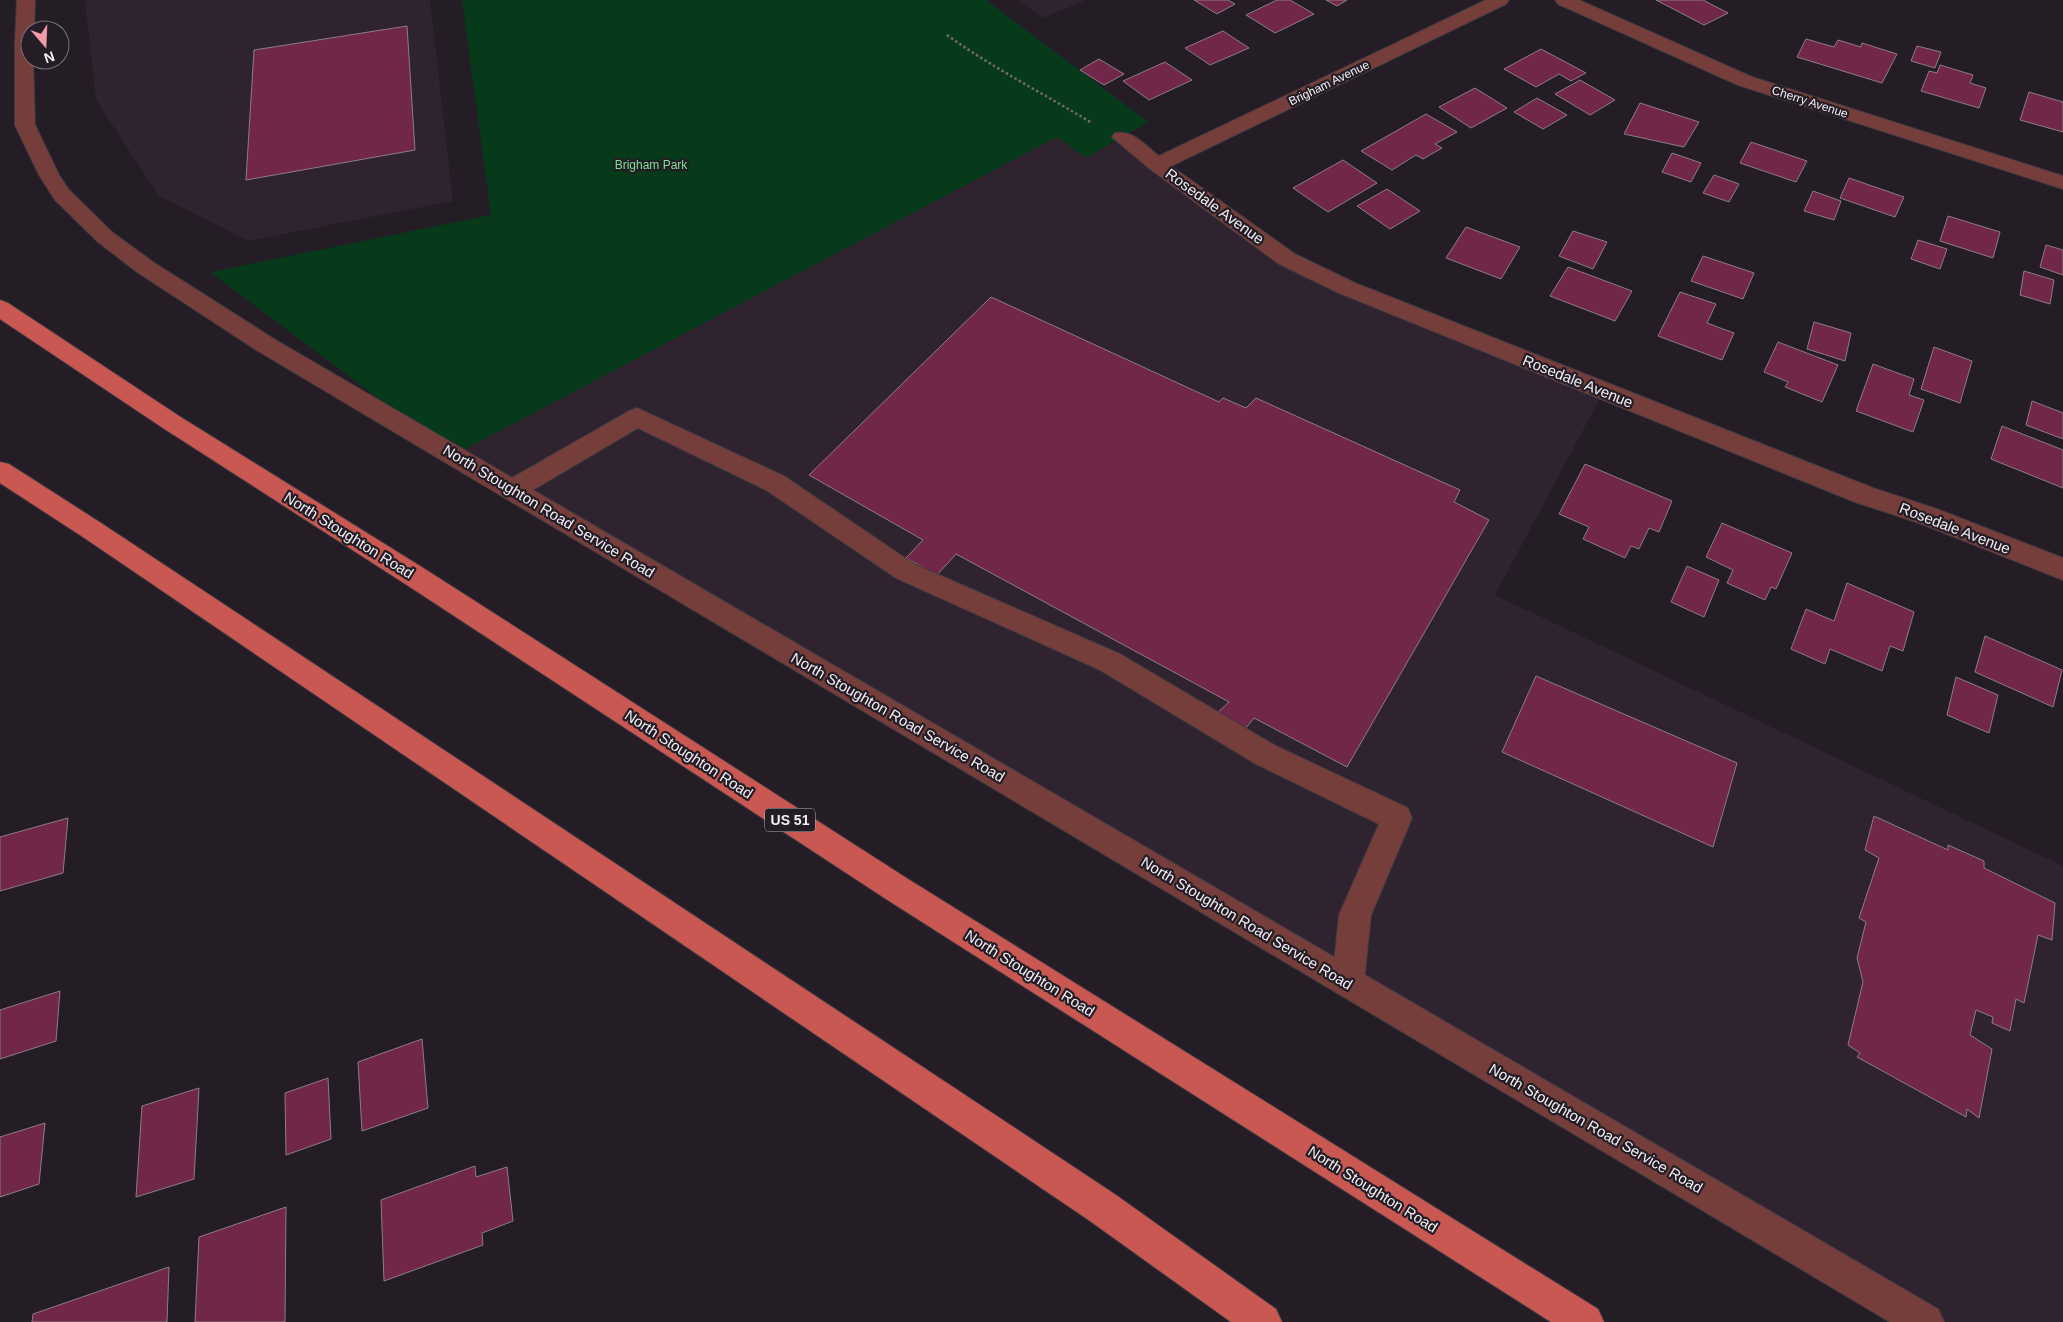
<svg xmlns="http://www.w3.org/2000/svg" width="2063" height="1322" font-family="Helvetica,sans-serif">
	<rect width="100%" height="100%" fill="#241d25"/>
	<path fill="#2f2330" d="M85,0H430L453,201L248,241L159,196L96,100Z
		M1017,0H1086L1043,18Z
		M1057,137L1086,158L1122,137L1287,259L1604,391L1495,595L2063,866V1322H1925L454,455Z"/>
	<path fill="#073a1b" d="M471,0H986L1148,122L1086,158L1057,137L454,455L210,272L491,215L462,1Z"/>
	<path fill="#702749" stroke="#8c7e83" d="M1194,0H1228L1235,4L1217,14Z
		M1277,0H1290L1314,14L1275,33L1246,15Z
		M1326,0H1347L1337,6Z
		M1656,0H1703L1728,13L1704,25Z
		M407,26L415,150L246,180L254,50Z
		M1223,31L1249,48L1210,65L1185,48Z
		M1806,39L1834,47L1838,40L1861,47L1862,43L1897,54L1882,83L1797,57Z
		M1917,46L1941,52L1935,68L1911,61Z
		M1541,49L1573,66L1586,73L1571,81L1559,74L1536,87L1504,69Z
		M1099,59L1124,74L1104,85L1080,70Z
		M1165,62L1192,80L1149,100L1123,81Z
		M1940,65L1973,75L1970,83L1986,88L1979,108L1921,91L1929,71L1937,73Z
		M1580,80L1615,100L1590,115L1555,94Z
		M1475,88L1507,108L1471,128L1439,107Z
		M2029,92L2063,102V132L2020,120Z
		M1537,98L1567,115L1543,129L1514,112Z
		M1640,103L1699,122L1684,147L1624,134Z
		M1426,114L1457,132L1435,144L1442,148L1423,159L1416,155L1392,170L1361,151Z
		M1751,142L1807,161L1796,182L1740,163Z
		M1672,153L1701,163L1691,182L1662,172Z
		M1343,160L1377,183L1328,212L1293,188Z
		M1714,175L1739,184L1729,202L1703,193Z
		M1849,178L1904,197L1895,217L1840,198Z
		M1387,189L1420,211L1390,229L1357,206Z
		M1813,191L1841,201L1834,220L1804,211Z
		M1948,216L2000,232L1993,258L1940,241Z
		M1466,227L1520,247L1501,279L1446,258Z
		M1573,231L1607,242L1593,269L1559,256Z
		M1918,240L1947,249L1940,269L1911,259Z
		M2046,245L2063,250V275L2040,267Z
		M1703,256L1754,273L1743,299L1691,281Z
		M1568,267L1632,291L1615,321L1550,296Z
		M2024,271L2054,280L2050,304L2020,295Z
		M1680,292L1716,304L1707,323L1734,333L1722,360L1658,336Z
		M991,297L1219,402L1223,398L1246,408L1256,398L1460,490L1454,502L1489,520L1347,767L1254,718L1245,729L1217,713L1229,702L956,554L937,575L906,558L923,540L809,475Z
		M1814,322L1851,333L1845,361L1807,349Z
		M1778,342L1838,365L1822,402L1785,387L1788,382L1764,372Z
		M1934,347L1972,361L1960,403L1921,389Z
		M1873,364L1914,379L1909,395L1924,400L1913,432L1856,411Z
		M2032,401L2063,413V439L2026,425Z
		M2002,426L2063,450V488L1991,459Z
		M1585,464L1672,501L1659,532L1649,528L1639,549L1631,546L1625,558L1583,539L1589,527L1559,514Z
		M1722,523L1792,553L1776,589L1771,587L1765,600L1727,583L1733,570L1706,557Z
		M1687,566L1719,580L1704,617L1671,602Z
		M1847,583L1914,612L1903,651L1890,646L1882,671L1830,649L1825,664L1791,649L1806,609L1834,621Z
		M1985,636L2062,670L2053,707L1975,672Z
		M1536,676L1737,763L1713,847L1502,752Z
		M1956,677L1998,695L1989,733L1947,715Z
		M1874,816L1948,850V845L1984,861V868L2055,903L2052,940L2038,935L2024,1003L2016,999L2010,1031L1992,1023L1993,1017L1976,1010L1970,1035L1992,1049L1979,1118L1967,1109L1966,1117L1857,1057L1860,1053L1848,1045L1863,982L1857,958L1866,922L1859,918L1879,858L1865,850Z
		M68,818L63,873L0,891V837Z
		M60,991L56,1041L0,1059V1010Z
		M422,1039L428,1108L362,1131L358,1062Z
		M328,1078L331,1139L286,1155L285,1093Z
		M199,1088L194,1179L136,1197L142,1106Z
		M45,1123L39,1184L0,1197V1137Z
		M475,1166L476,1177L507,1167L513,1221L482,1233L483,1245L384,1281L381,1200Z
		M286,1207L285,1322H195L199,1237Z
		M169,1267L167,1322H32L33,1314Z"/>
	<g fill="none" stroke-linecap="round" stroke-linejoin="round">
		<g stroke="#413a42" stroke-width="2">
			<path id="service" d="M637,408L784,476L914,564L1120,654L1276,746L1408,808L1412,818L1371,915L1364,982L1359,993L1348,998L1337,993L1332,982L1339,915L1379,824L1256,764L1100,670L896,578L766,490L638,428L521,497L512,500L503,497L500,490L503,483L629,411Z"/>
		</g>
		<g stroke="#413a42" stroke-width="2">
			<path id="minor" d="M1486,0H1509L1506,4L1171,166L1295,254L1355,283L1873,488L1937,509L2063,558V580L1919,523L1855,502L1339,293L1279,264L1150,169L1112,137L1115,133C1132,129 1146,146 1159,156Z
				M1555,0H1579L1752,77L2063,176V189L1738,85L1558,4Z"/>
		</g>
		<g stroke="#413a42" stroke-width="2">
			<path id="tertiary" d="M17,0H35L34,30H30V60H33L35,125L59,175L69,190L112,232L153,262L274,339L1938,1309L1944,1322H1890L258,351L137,272L98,242L55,200L39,175L15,125V44Z"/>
		</g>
		<g stroke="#413a42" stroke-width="2">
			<path id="primary" d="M0,300L8,303L179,416L428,571L908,879L1598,1309L1604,1322H1551L886,899L410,587L163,428L0,319Z
				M0,462L9,464L101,523L1116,1195L1276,1309L1282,1322H1231L1090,1221L83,537L0,483Z"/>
		</g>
		<path stroke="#726b73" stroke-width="2.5" stroke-dasharray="2.5 2.5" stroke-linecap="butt" d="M947,35C993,68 1044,94 1092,123"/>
		<use href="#service" fill="#753e3a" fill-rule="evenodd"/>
		<use href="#minor" fill="#753e3a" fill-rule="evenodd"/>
		<use href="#tertiary" fill="#753e3a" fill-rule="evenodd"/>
		<use href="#primary" fill="#c85851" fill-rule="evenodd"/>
	</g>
	<g text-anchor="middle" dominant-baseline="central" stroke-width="4.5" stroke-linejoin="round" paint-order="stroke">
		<g font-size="12" fill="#f4eff5" stroke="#241d25">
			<text transform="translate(1329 83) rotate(-26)">Brigham Avenue</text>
			<text transform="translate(1810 102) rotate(18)">Cherry Avenue</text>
		</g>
		<g font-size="12" fill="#7be096" stroke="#241d25">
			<text x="651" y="165">Brigham Park</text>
		</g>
		<rect fill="#241d25" stroke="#b6b0b7" stroke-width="1" x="765" y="808.5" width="50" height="23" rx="4"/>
		<g font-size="14" font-weight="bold" fill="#f4eff5">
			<text x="790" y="820">US 51</text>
		</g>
		<g font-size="15" fill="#f4eff5" stroke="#241d25">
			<text transform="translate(1215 206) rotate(36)">Rosedale Avenue</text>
			<text transform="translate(1578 381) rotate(22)">Rosedale Avenue</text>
			<text transform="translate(549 511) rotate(31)">North Stoughton Road Service Road</text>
			<text transform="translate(1955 528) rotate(21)">Rosedale Avenue</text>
			<text transform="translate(349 535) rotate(32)">North Stoughton Road</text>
			<text transform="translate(898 717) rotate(30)">North Stoughton Road Service Road</text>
			<text transform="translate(689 754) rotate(33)">North Stoughton Road</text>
			<text transform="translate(1247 923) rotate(31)">North Stoughton Road Service Road</text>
			<text transform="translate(1030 973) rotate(32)">North Stoughton Road</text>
			<text transform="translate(1596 1128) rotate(30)">North Stoughton Road Service Road</text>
			<text transform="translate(1373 1189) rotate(32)">North Stoughton Road</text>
		</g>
	</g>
	<g transform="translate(45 45) rotate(161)"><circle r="24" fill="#241d25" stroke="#777178"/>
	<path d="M0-4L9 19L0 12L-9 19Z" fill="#f39aa8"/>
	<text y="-8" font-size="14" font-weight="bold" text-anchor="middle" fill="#f4eff5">N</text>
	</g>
</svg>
